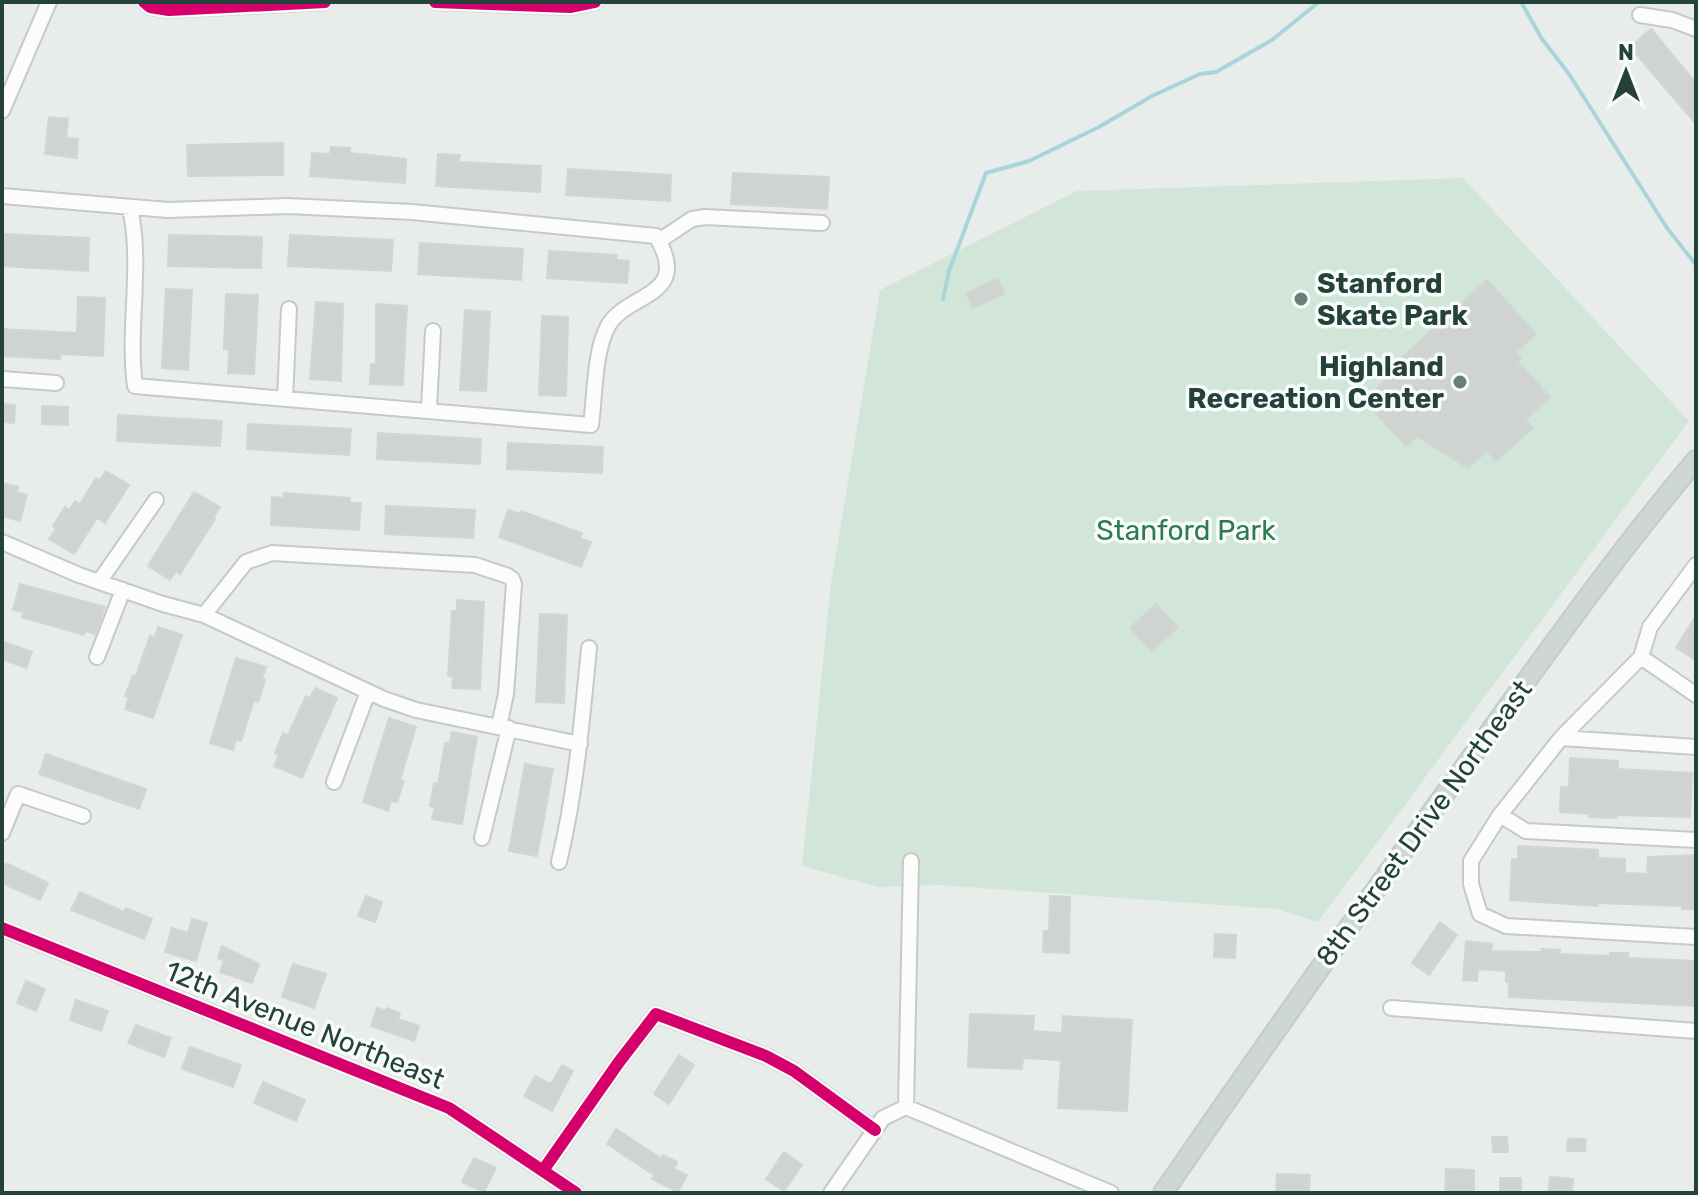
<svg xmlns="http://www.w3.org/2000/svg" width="1698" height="1195" font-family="Rubik,sans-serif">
	<rect width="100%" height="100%" fill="#e8edeb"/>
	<path fill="#d1e6d8" d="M1463,178L1689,421L1318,922L1276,909L939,885L878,887L802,866L831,583L880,290L1077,191Z"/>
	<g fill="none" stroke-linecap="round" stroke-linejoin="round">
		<path stroke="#a9d4db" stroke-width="4" d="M1521,2L1542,39L1569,74L1667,228L1696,265
			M943,299L949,271L986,173L1029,161L1099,127L1152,96L1200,74L1216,72L1272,40L1319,2"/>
	</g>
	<path fill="#cfd4d2" stroke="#d1d6d4" stroke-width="2" d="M1651,29L1696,83V124L1630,47Z
		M49,117L68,119L66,138L78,139L77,158L45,154Z
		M283,143V175L188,176L187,145Z
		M331,147L350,148V153L406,159L405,183L310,176L312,153L330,154Z
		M438,154L460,155L459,162L541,166L540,192L436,186Z
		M568,169L671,175L670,201L566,195Z
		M733,173L829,177L827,209L731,204Z
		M2,234L89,238L88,271L2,266Z
		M169,235L262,237L261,268L168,266Z
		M290,235L393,240L391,271L288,266Z
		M420,243L523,249L521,280L418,274Z
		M549,251L617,255L616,260L629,261L627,283L547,278Z
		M998,279L1004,294L973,308L966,293Z
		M1487,280L1536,334L1516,352L1521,358L1517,361L1550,397L1525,420L1533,428L1496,461L1487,451L1468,468L1417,436L1406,446L1364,400L1394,373L1390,368Z
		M166,289L192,290L188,370L162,368Z
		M226,294L258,295L254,374L228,373L229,349H224Z
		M78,297L105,298L103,356L60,354V359L2,356V329L77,333Z
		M316,302L343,304L341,381L310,379Z
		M376,304L407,306L403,385L370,384L371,364L376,365Z
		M465,310L490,312L486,391L460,390Z
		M542,316L568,317L566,396L539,395Z
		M2,404L15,405L14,423L2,422Z
		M42,406L68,407V425L42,424Z
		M118,415L222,421L220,446L117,441Z
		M248,424L351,429L349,455L247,449Z
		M378,433L481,439L480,464L377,459Z
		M508,443L603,447L602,473L507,469Z
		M106,471L129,485L105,523L97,518L74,554L49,539L56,529L53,526L65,507L69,510L75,501L80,504L96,478L100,480Z
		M2,483L18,487L17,492L27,495L20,521L2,516Z
		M194,492L220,507L213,518L215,519L180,574L176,571L170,580L148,566Z
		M284,493L350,498V503H361L359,530L271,525L272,497L284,498Z
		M386,506L475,510L473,538L385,534Z
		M508,510L520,514L521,511L582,533L580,538L591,542L581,567L499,537Z
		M20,584L105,607L95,634L85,631L84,635L22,617L24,612L13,610Z
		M457,600L484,602L480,689L452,688L453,676H448L452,611H457Z
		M1156,604L1178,627L1152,651L1130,628Z
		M540,614L567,615L564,703L536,702Z
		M1696,615V660L1676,648Z
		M158,627L182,635L153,718L125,709L129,697L125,696L133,675L136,676L150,636L155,637Z
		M2,641L32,652L26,668L2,659Z
		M236,658L266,667L262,679L265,680L258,702L254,700L241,741L236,739L233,750L210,743Z
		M315,688L337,698L302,778L274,766L279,755L275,753L283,733L288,735L306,696L310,698Z
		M389,718L416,727L400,780L404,781L397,802L391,801L388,811L363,802Z
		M452,732L477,737L462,824L432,819L435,807L430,806L434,783L438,784L445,743H450Z
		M46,754L146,789L139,809L39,774Z
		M1570,758L1618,761V769L1692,773L1690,817L1616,815V818L1589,817V814L1560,812L1561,787H1569Z
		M525,764L553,769L537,856L509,851Z
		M1518,846L1598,850V858L1625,859V873L1647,874L1648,857L1696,855L1695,909H1682V906L1597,903V906L1510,900L1512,859H1518Z
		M6,863L48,883L40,900L2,883V872Z
		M80,892L124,912L126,908L152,919L144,939L71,910Z
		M366,896L382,902L375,922L358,916Z
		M1050,896L1070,897L1069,953L1043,952L1044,931H1049Z
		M192,919L207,923L196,961L165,952L172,928L188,933Z
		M1440,922L1457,935L1429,975L1412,963Z
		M1215,934L1236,935L1235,958L1214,957Z
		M1466,941L1492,944L1491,951L1541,952L1542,949L1560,950V954L1610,956V953H1628V958L1696,961V1006L1509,997V982H1506V971L1478,969L1477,981L1463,980Z
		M222,946L259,964L252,983L220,972L224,961L218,958Z
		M293,964L326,974L314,1008L282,997Z
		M26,981L45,989L36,1011L17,1003Z
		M76,1000L108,1011L101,1031L70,1020Z
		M377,1008L386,1011L387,1008L400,1013L398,1019L419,1026L414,1041L371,1026Z
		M970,1014L1034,1016L1033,1031L1062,1033L1063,1016L1132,1020L1127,1111L1058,1108L1061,1060L1023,1058L1022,1069L968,1067Z
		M136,1025L171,1038L164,1057L128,1043Z
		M190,1047L241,1065L233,1087L182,1069Z
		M679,1055L694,1065L669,1104L654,1094Z
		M562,1065L573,1071L552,1111L524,1096L535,1076L551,1084Z
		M263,1082L305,1100L296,1121L254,1103Z
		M616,1129L662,1159L663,1155L677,1162L674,1169L687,1175L678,1192L652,1179L654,1175L607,1144Z
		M1492,1137H1507L1508,1152H1493Z
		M1568,1139H1586L1585,1151H1567Z
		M784,1152L802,1165L784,1191L766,1179Z
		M474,1158L496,1168L484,1192L462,1182Z
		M1446,1169L1474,1170V1193H1445Z
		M1277,1174L1310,1175L1309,1193H1276Z
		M1550,1177L1573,1179L1572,1193H1548Z
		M1500,1178H1521V1193H1500Z"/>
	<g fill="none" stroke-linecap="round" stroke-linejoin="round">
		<g stroke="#c5cac8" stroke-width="18">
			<path id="minor" d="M144,2L150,7L169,10L325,2
				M435,2L571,7L595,2
				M1640,15L1672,20L1696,29
				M2,111L49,2
				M2,196L168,210L288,206L412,212L656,236C693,298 627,292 608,326C594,352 595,396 591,425L135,386C127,326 143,266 130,208
				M659,241L692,219L705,217L822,223
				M2,379L56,383
				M285,399L289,309
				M429,409L433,331
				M2,542L79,575L163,604L204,615L246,562L272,553L475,565L508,576L512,579L514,584L506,694L499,726
				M1696,565L1650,627L1641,657L1561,738L1500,815L1471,861V884L1480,914L1506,926L1696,937
				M99,582L156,500
				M204,615L384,699L416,710L580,744
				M97,657L123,590
				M1641,657L1696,695
				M1561,738L1696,747
				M334,782L368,692
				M1500,815L1526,831L1696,840
				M2,833L18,794L83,816
				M482,838L509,728
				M559,862C576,791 582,721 589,648
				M2,928L449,1108L576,1193
				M1391,1008L1696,1031
				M906,1107L911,861
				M906,1107L1111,1193
				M544,1169L619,1062L656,1014L766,1056L794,1071L875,1130
				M831,1193L883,1118L906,1107"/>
		</g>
		<g stroke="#c3ccc9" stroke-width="22">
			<path id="major" d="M1163,1193C1267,1042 1373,892 1481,744C1550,648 1619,551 1696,460"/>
		</g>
		<use href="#minor" stroke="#fcfcfc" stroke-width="14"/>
		<use href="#major" stroke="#cfd7d5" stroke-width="18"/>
		<g stroke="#f7fbf9" stroke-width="17">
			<path id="cycleway" d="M144,2L150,7L169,10L325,2
				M435,2L571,7L595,2
				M2,928L449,1108L576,1193
				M544,1169L619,1062L656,1014L766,1056L794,1071L875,1130"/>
		</g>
		<use href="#cycleway" stroke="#d6006c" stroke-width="12"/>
	</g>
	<g fill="#697e78" stroke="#f7fbf9" stroke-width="3">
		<circle cx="1301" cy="299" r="8"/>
		<circle cx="1460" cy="382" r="8"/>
	</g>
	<g text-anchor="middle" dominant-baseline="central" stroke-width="7" stroke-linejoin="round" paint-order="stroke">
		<g font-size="28" font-weight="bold" fill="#24423a" stroke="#f7fbf9" text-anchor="start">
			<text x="1317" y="283">Stanford<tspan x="1317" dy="32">Skate Park</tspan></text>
			<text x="1444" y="366" text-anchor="end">Highland<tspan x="1444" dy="32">Recreation Center</tspan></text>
		</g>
		<g font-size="28" fill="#2d7a4b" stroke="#f7fbf9">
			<text x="1186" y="530">Stanford Park</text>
		</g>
		<g font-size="28" fill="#24423a" stroke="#f7fbf9">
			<text transform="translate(1424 823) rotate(-54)">8th Street Drive Northeast</text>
			<text transform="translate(305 1025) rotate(22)">12th Avenue Northeast</text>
		</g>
	</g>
	<rect width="1698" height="1195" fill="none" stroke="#24423a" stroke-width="8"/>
	<g transform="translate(1626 72)" stroke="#f7fbf9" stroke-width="6" paint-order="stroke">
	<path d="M0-6L14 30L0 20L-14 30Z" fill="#24423a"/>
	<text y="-12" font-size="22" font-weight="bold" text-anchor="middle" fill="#24423a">N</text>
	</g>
</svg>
